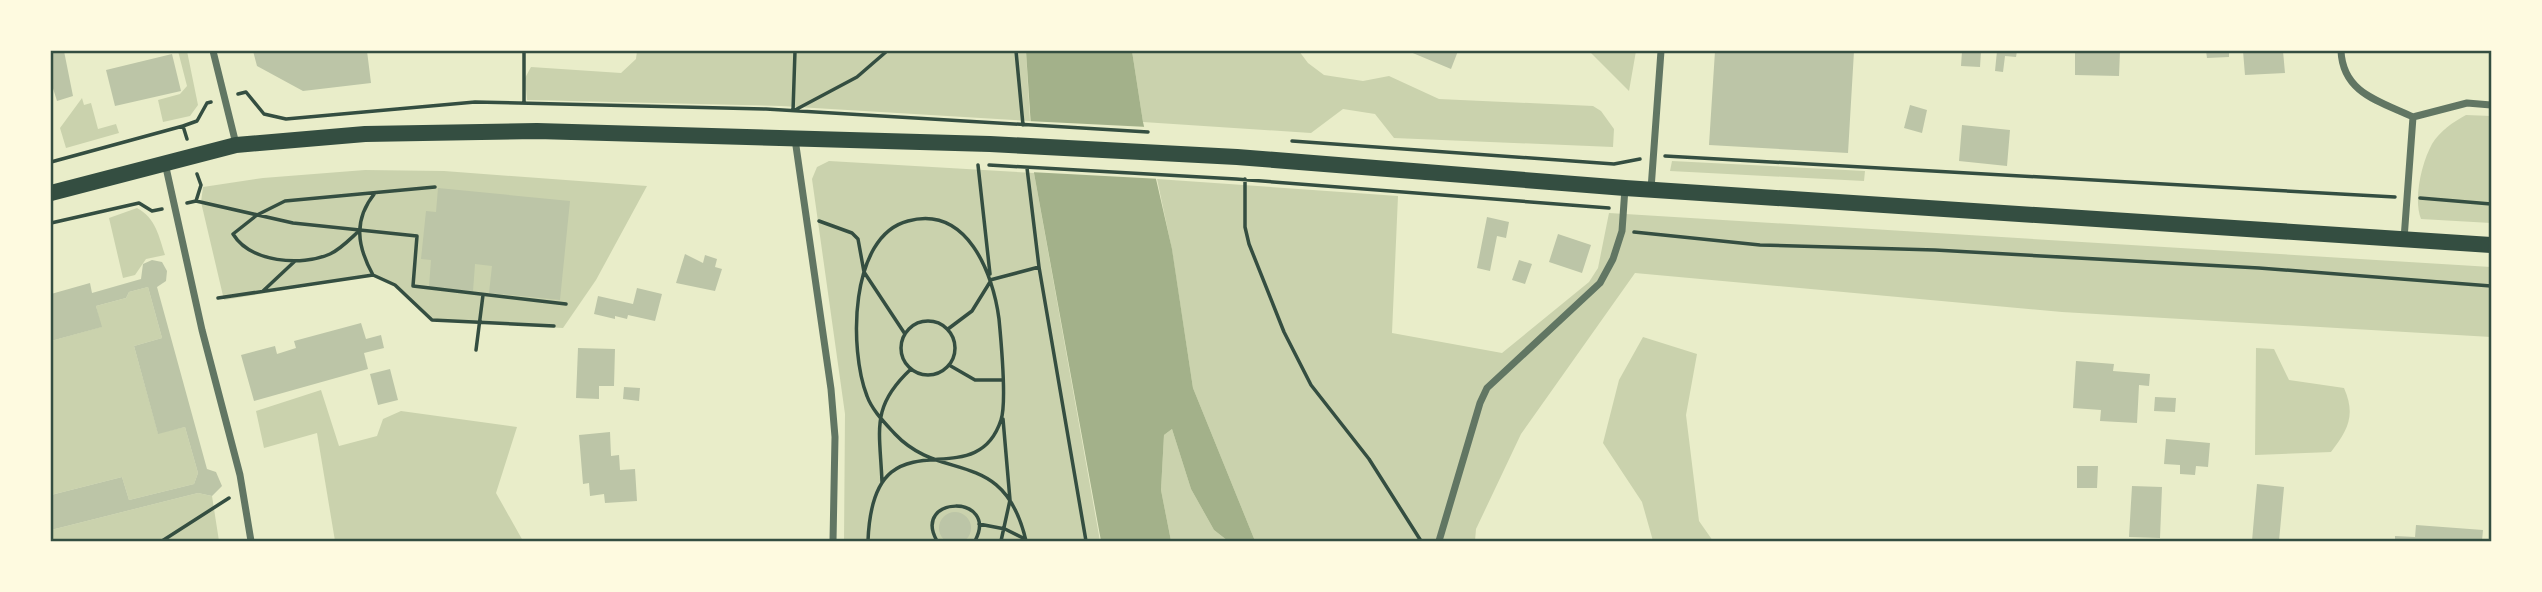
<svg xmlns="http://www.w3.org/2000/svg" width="2542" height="592" font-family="'Alegreya Sans',sans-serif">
	<rect width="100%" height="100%" fill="#e9edc9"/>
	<path fill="#cad2ad" d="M178,51H187L198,105L190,116L163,122L158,100L180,94L187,86Z
		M637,51H1026L1030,121L781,106L527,100L525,78L531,67L621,73L636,59Z
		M1132,51H1299L1308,63L1324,75L1363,81L1389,76L1439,99L1593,106L1601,111L1614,129L1613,147L1394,138L1375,114L1343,109L1311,133L1143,122Z
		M1589,51H1636L1629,91Z
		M82,98L84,105L91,103L98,129L116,124L119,133L66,148L60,128Z
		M2466,115L2491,116V223L2421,219C2413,199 2422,162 2432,144C2440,131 2453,122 2466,115Z
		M829,161L1034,173L1100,541H844L845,414L812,179L817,167Z
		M1672,161L1865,171L1864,181L1670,171Z
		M365,170L444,171L647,186L596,280L563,328L432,320L395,285L373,275L224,300L201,202L203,187L263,178Z
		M1157,179L1398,196L1392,333L1502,353L1589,282L1598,268L1609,213L2491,267V337L2062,312L1635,273L1521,434L1476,529L1475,541H1255L1193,388L1172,250Z
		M137,208C156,218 159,237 165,255L146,259L135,275L123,278L109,218Z
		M148,287L162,338L134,346L158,433L185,427L198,473L194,484L129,500L122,477L51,495V341L101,327L96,306L126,298L129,292Z
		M1643,337L1697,354L1686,415L1699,521L1713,541H1653L1642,502L1603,443L1619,380Z
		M2256,348L2274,349L2289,380L2344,388C2356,415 2348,430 2331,452L2255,455Z
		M321,390L339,446L377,436L383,419L401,411L517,427L496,493L523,541H335L317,433L264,448L256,411Z
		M1172,429L1191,489L1214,530L1228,541H1171L1161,490L1164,435Z
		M198,493L212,496L219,541H51V530Z"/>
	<path fill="#a3b18a" d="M1026,51H1132L1143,122L1172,249L1193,388L1255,541H1228L1214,530L1191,489L1172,429L1164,435L1161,490L1171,541H1101L1034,173Z"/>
	<path fill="#e9edc9" d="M1027,121L1148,127L1161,179L1030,172Z"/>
	<path fill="#bcc5a7" d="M51,51H64L73,96L57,101L51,82Z
		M253,51H367L371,83L303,91L257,66Z
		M1408,51H1458L1451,69Z
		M1715,51H1854L1848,153L1709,145Z
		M1962,51H1981L1980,67L1961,66Z
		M1997,51H2017L2016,57L2005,56L2003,72L1995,71Z
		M2075,51H2120L2119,76L2075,75Z
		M2206,51H2229V57L2207,58Z
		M2243,51H2283L2285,73L2245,75Z
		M172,54L181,91L115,106L106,70Z
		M1910,105L1927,110L1922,133L1904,128Z
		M1962,125L2010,130L2007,166L1959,161Z
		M438,188L570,201L560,300L489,293L492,266L475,264L473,291L429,287L431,260L421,259L426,211L436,212Z
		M1487,217L1509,222L1506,238L1497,236L1490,271L1477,268Z
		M1558,234L1591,245L1582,273L1549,262Z
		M685,254L703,263L705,255L717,259L715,267L722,269L715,291L676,283Z
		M152,260L162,262L167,271L166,281L157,287L207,469L216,472L222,486L212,496L198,493L51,530V495L122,477L129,500L194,484L198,473L185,427L158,434L134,346L162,338L148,287L129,292L126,298L96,306L102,327L51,341V294L90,283L92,293L141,279L143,264Z
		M1519,260L1532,264L1525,284L1512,280Z
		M637,288L662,294L655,321L628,315L627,319L615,316V319L594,314L598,296L633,304Z
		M361,323L366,339L381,335L384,348L364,353L368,369L254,401L241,355L275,346L277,354L296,348L294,341Z
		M578,348L615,349L614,386H599V399L576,398Z
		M2076,361L2114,364L2113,371L2150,374L2149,386L2139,385L2137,423L2100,421L2101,410L2073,408Z
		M390,369L398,400L378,405L370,374Z
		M624,387L640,388L639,401L623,399Z
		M2155,397L2176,398L2175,412L2154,411Z
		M610,432L611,456L619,455L620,470L635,469L637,501L605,503L604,494L590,496L589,483L583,484L579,435Z
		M2166,439L2210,443L2208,467L2196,466L2195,475L2180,474V465L2164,464Z
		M2077,466H2098L2097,488H2077Z
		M2257,484L2284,487L2279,541H2252Z
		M2132,486L2162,487L2160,538L2129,537Z
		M939 528a16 16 0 1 1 32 0a16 16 0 1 1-32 0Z
		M2416,525L2483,530L2482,541H2395V536L2415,537Z"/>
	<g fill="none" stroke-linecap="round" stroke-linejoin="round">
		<path stroke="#344e41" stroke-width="3.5" d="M1016,51L1023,125
			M238,94L246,92L264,114L286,119L475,102L766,109L1148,132
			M524,103V51
			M795,110L857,77L887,51
			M793,111L795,51
			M183,126L197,121L207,103L211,102
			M1292,141L1614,164L1640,159
			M1665,156L2395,197
			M51,162L183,126L187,139
			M978,165L990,274
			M989,165L1236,179L1609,208
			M1027,168L1039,267L1086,541
			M1245,179V227L1249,244L1284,332L1311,385L1369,459L1421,541
			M2420,198L2491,204
			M196,201L293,223L417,236L413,286L566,304
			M187,203L196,201L201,185L197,174
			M819,221L852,233L858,239L864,272L905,334
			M51,223L139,203L152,211L162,209
			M360,230C351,238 341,249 330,254C301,267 250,262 233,234L257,215L285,201L435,187
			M1634,232L1760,245L1935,250L2259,268L2491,286
			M373,275C357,246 353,220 375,193
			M990,280L1039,267
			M263,291L295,261
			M218,298L373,275L395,285L432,320L554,326
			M901 348a27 27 0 1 1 54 0a27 27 0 1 1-54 0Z
			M948,329L972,311L990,282
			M476,350L483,295
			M949,365L975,380H1002
			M882,482C880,430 870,407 911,369
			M979,524L1005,529L1029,541
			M162,541L229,498
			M868,541C873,405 974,502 1001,420C1007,402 1001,340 999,319C993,273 967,205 908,221C849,236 849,350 867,396C872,410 884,422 895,434C942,484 1004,446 1026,541
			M937,541C911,495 1000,494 975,541
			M1001,541L1010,500L1003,419"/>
		<path stroke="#617663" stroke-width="7" d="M213,51L236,144
			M2341,51C2343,93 2379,101 2413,117L2404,239
			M2413,117L2467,103L2491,105
			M795,139L831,389L835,437L833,541
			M165,163L202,330L240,475L251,541
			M1651,189L1661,51
			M1439,541L1480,403L1487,388L1600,283L1613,259L1622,231L1625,188"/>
		<path stroke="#344e41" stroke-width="16" d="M51,193L236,145L365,134L537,131L990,144L1237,157L1625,188L2491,245"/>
	</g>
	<rect width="2542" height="592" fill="none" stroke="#fefae0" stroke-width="105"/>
	<rect x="52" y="52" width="2438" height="488" fill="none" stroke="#344e41" stroke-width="2.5"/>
</svg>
